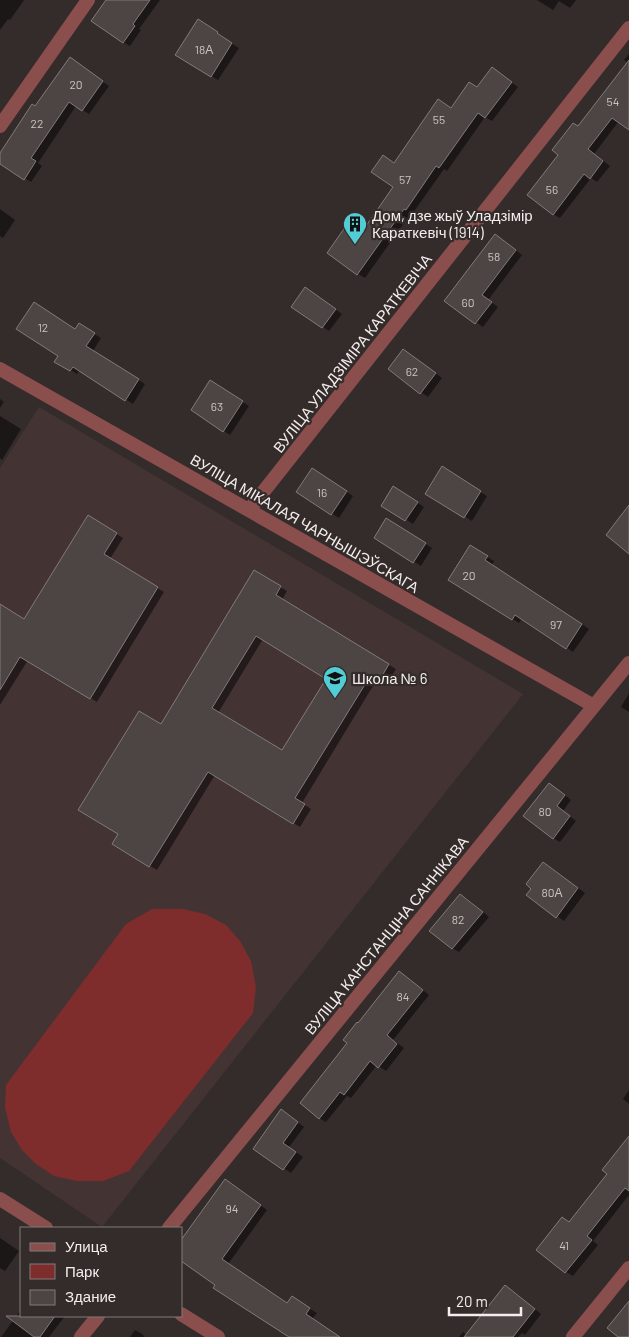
<svg xmlns="http://www.w3.org/2000/svg" width="629" height="1337" font-family="Barlow,sans-serif">
	<rect width="100%" height="100%" fill="#342c2b"/>
	<path fill="#433433" d="M39,407L523,694L102,1227L0,1158V468Z"/>
	<path fill="#7f2c2d" d="M152,909H183L205,914L226,925L240,941L251,961L256,987L253,1013L129,1171L103,1181H77L54,1176L36,1164L22,1150L11,1132L5,1108L6,1085L126,924Z"/>
	<path fill="#0007" fill-rule="evenodd" d="M0,0H24L10,20L8,19L0,30Z
		M107,0H160L139,29L141,30L130,46L123,42Z
		M537,0H576L570,8L559,1L553,10Z
		M198,21L224,37L223,38L239,48L218,80L177,55Z
		M629,54V64L624,60Z
		M77,63L109,86L89,114L76,106L38,163L42,166L31,182L0,163V155L35,107Z
		M499,73L518,87L492,121L485,117L447,171L444,169L413,213L412,212L365,278L358,274L361,222L367,227L395,187V164L452,109Z
		M629,97V128L619,121L594,154L610,166L597,182L591,178L560,218L553,214L579,127Z
		M0,209L15,220L3,238L0,236Z
		M502,239L522,255L488,300L498,307L483,327L446,301Z
		M312,293L342,314L329,331L293,306Z
		M80,325L101,338L93,351L145,384L133,404L80,370L77,374L56,361Z
		M410,354L442,378L428,397L389,369Z
		M218,386L249,406L230,435L224,431Z
		M0,399L4,402L0,408Z
		M0,416L21,429L2,460L0,458Z
		M442,468L487,496L472,521L426,493Z
		M319,474L353,496L339,518L298,491Z
		M401,492L424,507L413,524L383,505Z
		M88,516L123,538L110,559L164,592L97,702L28,660L0,705V614L25,620Z
		M394,524L432,548L421,566L376,537Z
		M470,546L494,561L492,565L589,629L573,652L522,618L519,623L449,580Z
		M255,572L287,591L282,600L396,669L385,686L376,681L302,803L311,809L300,827L215,775L157,870L113,844L120,833L161,726ZM263,639L328,679L283,752L218,713Z
		M629,693V712L621,707Z
		M556,788L571,800L563,811L576,821L560,842L553,838Z
		M544,863L585,893L564,921L528,895Z
		M461,895L468,899L489,917L459,952L452,948Z
		M400,973L407,977L429,995L393,1040L404,1048L386,1071L377,1065L351,1098L347,1096L326,1122L319,1118L349,1043Z
		M629,1090V1104L623,1099Z
		M288,1115L304,1127L289,1147L303,1157L291,1173L254,1148Z
		M629,1152V1195L593,1241L598,1245L573,1276L566,1272L538,1250L570,1222Z
		M232,1185L267,1210L228,1264L288,1305L299,1302L317,1313L312,1319L339,1337H290L217,1284Z
		M0,1238L19,1251L5,1271L0,1268Z
		M506,1287L513,1291L541,1314L525,1335L522,1333L518,1337H459L463,1332L467,1335Z
		M21,1310V1316H65L49,1337H1Z
		M135,1330L142,1334L145,1337H130Z"/>
	<path fill="#4d4544" stroke="#837979" fill-rule="evenodd" d="M106,0H150L133,24L135,26L123,43L91,21Z
		M198,19L218,32L217,33L232,43L211,77L175,55Z
		M70,57L103,81L82,111L69,102L31,158L36,161L24,180L0,164V153L32,104L35,106Z
		M629,60V130L612,118L588,149L603,161L590,179L584,174L553,215L527,195L558,155L552,150L573,123L578,126Z
		M492,67L512,82L485,118L478,113L439,168L436,166L406,210L404,209L357,275L327,253L353,216L366,226L393,187L371,172L383,155L394,163L438,99L451,108L469,82L477,87Z
		M495,234L516,250L482,295L492,302L475,324L444,301Z
		M305,287L336,309L322,328L291,307Z
		M34,302L75,329L79,323L95,333L86,346L139,379L125,401L73,367L70,371L54,362L58,356L16,329Z
		M403,349L436,373L420,394L388,369Z
		M210,380L243,401L223,432L191,410Z
		M442,466L481,491L464,518L425,494Z
		M312,468L347,491L331,515L296,492Z
		M393,486L418,502L405,521L381,506Z
		M629,505V554L606,535Z
		M88,515L117,533L104,554L158,587L90,699L20,657L0,690V604L24,619Z
		M386,518L426,543L413,563L374,538Z
		M470,545L488,556L485,560L582,624L566,649L515,615L512,620L448,580Z
		M254,570L281,586L276,595L389,664L378,683L369,678L295,798L305,804L293,824L208,772L149,867L112,844L118,834L78,810L139,711L161,724ZM256,636L326,679L282,750L212,708Z
		M549,783L565,795L557,806L570,816L553,839L523,816Z
		M543,862L578,888L556,918L526,895L531,889L526,884Z
		M460,894L483,912L452,949L429,931Z
		M399,971L423,990L387,1035L397,1044L378,1068L370,1061L344,1095L340,1092L319,1119L300,1103L347,1043L343,1040L357,1022L358,1023Z
		M281,1109L298,1122L283,1143L296,1152L283,1170L253,1149Z
		M629,1136V1191L625,1188L587,1236L592,1240L565,1273L536,1250L562,1217L569,1222L607,1174L602,1170Z
		M225,1179L261,1205L222,1259L287,1303L292,1296L310,1308L306,1314L340,1337H289L213,1288L215,1285L181,1261V1240Z
		M505,1285L535,1309L513,1337H464Z
		M629,1301V1337H618L607,1328Z
		M6,1316H55L40,1337H34Z"/>
	<g fill="none" stroke-linecap="round" stroke-linejoin="round">
		<path stroke="#8a4f4d" stroke-width="14" d="M0,126L88,0
			M0,369L594,706
			M249,510L629,28
			M0,1199L46,1228
			M169,1228L629,663
			M181,1314L218,1337
			M81,1337L98,1316
			M573,1337L629,1268"/>
	</g>
	<defs>
		<g id="building-pin" transform="scale(1.25)"><path d="M0 17L-7.5 6A9.5 9.5 0 1 1 7.5 6Z" fill="#52ccd5" stroke="#342c2b"/><path d="M-4-6H4V6H1V3H-1V6H-4ZM-2.5-4.3h1.7v1.8h-1.7ZM.8-4.3h1.7v1.8H.8ZM-2.5-1h1.7V.8h-1.7ZM.8-1h1.7V.8H.8Z" fill="#111"/></g>
		<g id="school-pin" transform="scale(1.25)"><path d="M0 17L-7.5 6A9.5 9.5 0 1 1 7.5 6Z" fill="#52ccd5" stroke="#342c2b"/><path d="M0-5L7-2L0 1L-7-2ZM-4 1L0 2.5L4 1V4Q0 6-4 4Z" fill="#111"/></g>
	</defs>
	<g fill-rule="evenodd">
		<use href="#building-pin" x="355" y="224"/>
		<use href="#school-pin" x="335" y="678"/>
	</g>
	<g text-anchor="middle" dominant-baseline="central" stroke-width="4.5" stroke-linejoin="round" paint-order="stroke">
		<g font-size="12" fill="#cac4c3">
			<text x="204" y="49">18А</text>
			<text x="76" y="84">20</text>
			<text x="613" y="101">54</text>
			<text x="439" y="119">55</text>
			<text x="37" y="123">22</text>
			<text x="405" y="179">57</text>
			<text x="552" y="189">56</text>
			<text x="494" y="256">58</text>
			<text x="468" y="302">60</text>
			<text x="43" y="327">12</text>
			<text x="412" y="371">62</text>
			<text x="217" y="406">63</text>
			<text x="322" y="492">16</text>
			<text x="469" y="575">20</text>
			<text x="556" y="624">97</text>
			<text x="545" y="811">80</text>
			<text x="552" y="892">80А</text>
			<text x="458" y="919">82</text>
			<text x="403" y="996">84</text>
			<text x="232" y="1208">94</text>
			<text x="564" y="1245">41</text>
		</g>
		<g font-size="15" fill="#f3eeed" stroke="#342c2b" text-anchor="start">
			<text x="372" y="215">Дом, дзе жыў Уладзімір<tspan x="372" dy="17">Караткевіч (1914)</tspan></text>
			<text x="352" y="678">Школа № 6</text>
		</g>
		<g font-size="15" fill="#f3eeed" stroke="#342c2b">
			<text transform="translate(352 353) rotate(-52)">ВУЛІЦА УЛАДЗІМІРА КАРАТКЕВІЧА</text>
			<text transform="translate(305 523) rotate(30)">ВУЛІЦА МІКАЛАЯ ЧАРНЫШЭЎСКАГА</text>
			<text transform="translate(386 935) rotate(-51)">ВУЛІЦА КАНСТАНЦІНА САННІКАВА</text>
		</g>
	</g>
	<rect x="20" y="1227" width="162" height="90" fill="#342c2b" stroke="#807a79"/>
	<rect x="30" y="1243" width="25" height="8" fill="#8a4f4d" stroke="#807a79"/>
	<text x="65" y="1252" font-size="15" fill="#f3eeed">Улица</text>
	<rect x="30" y="1264" width="25" height="15" fill="#7f2c2d" stroke="#807a79"/>
	<text x="65" y="1277" font-size="15" fill="#f3eeed">Парк</text>
	<rect x="30" y="1290" width="25" height="15" fill="#4d4544" stroke="#807a79"/>
	<text x="65" y="1302" font-size="15" fill="#f3eeed">Здание</text>
	<path d="M449 1307v8h72v-8" fill="none" stroke="#f3eeed" stroke-width="2.5"/>
	<text x="456" y="1307" font-size="15" fill="#f3eeed" stroke="#342c2b" stroke-width="4" paint-order="stroke">20 m</text>
</svg>
